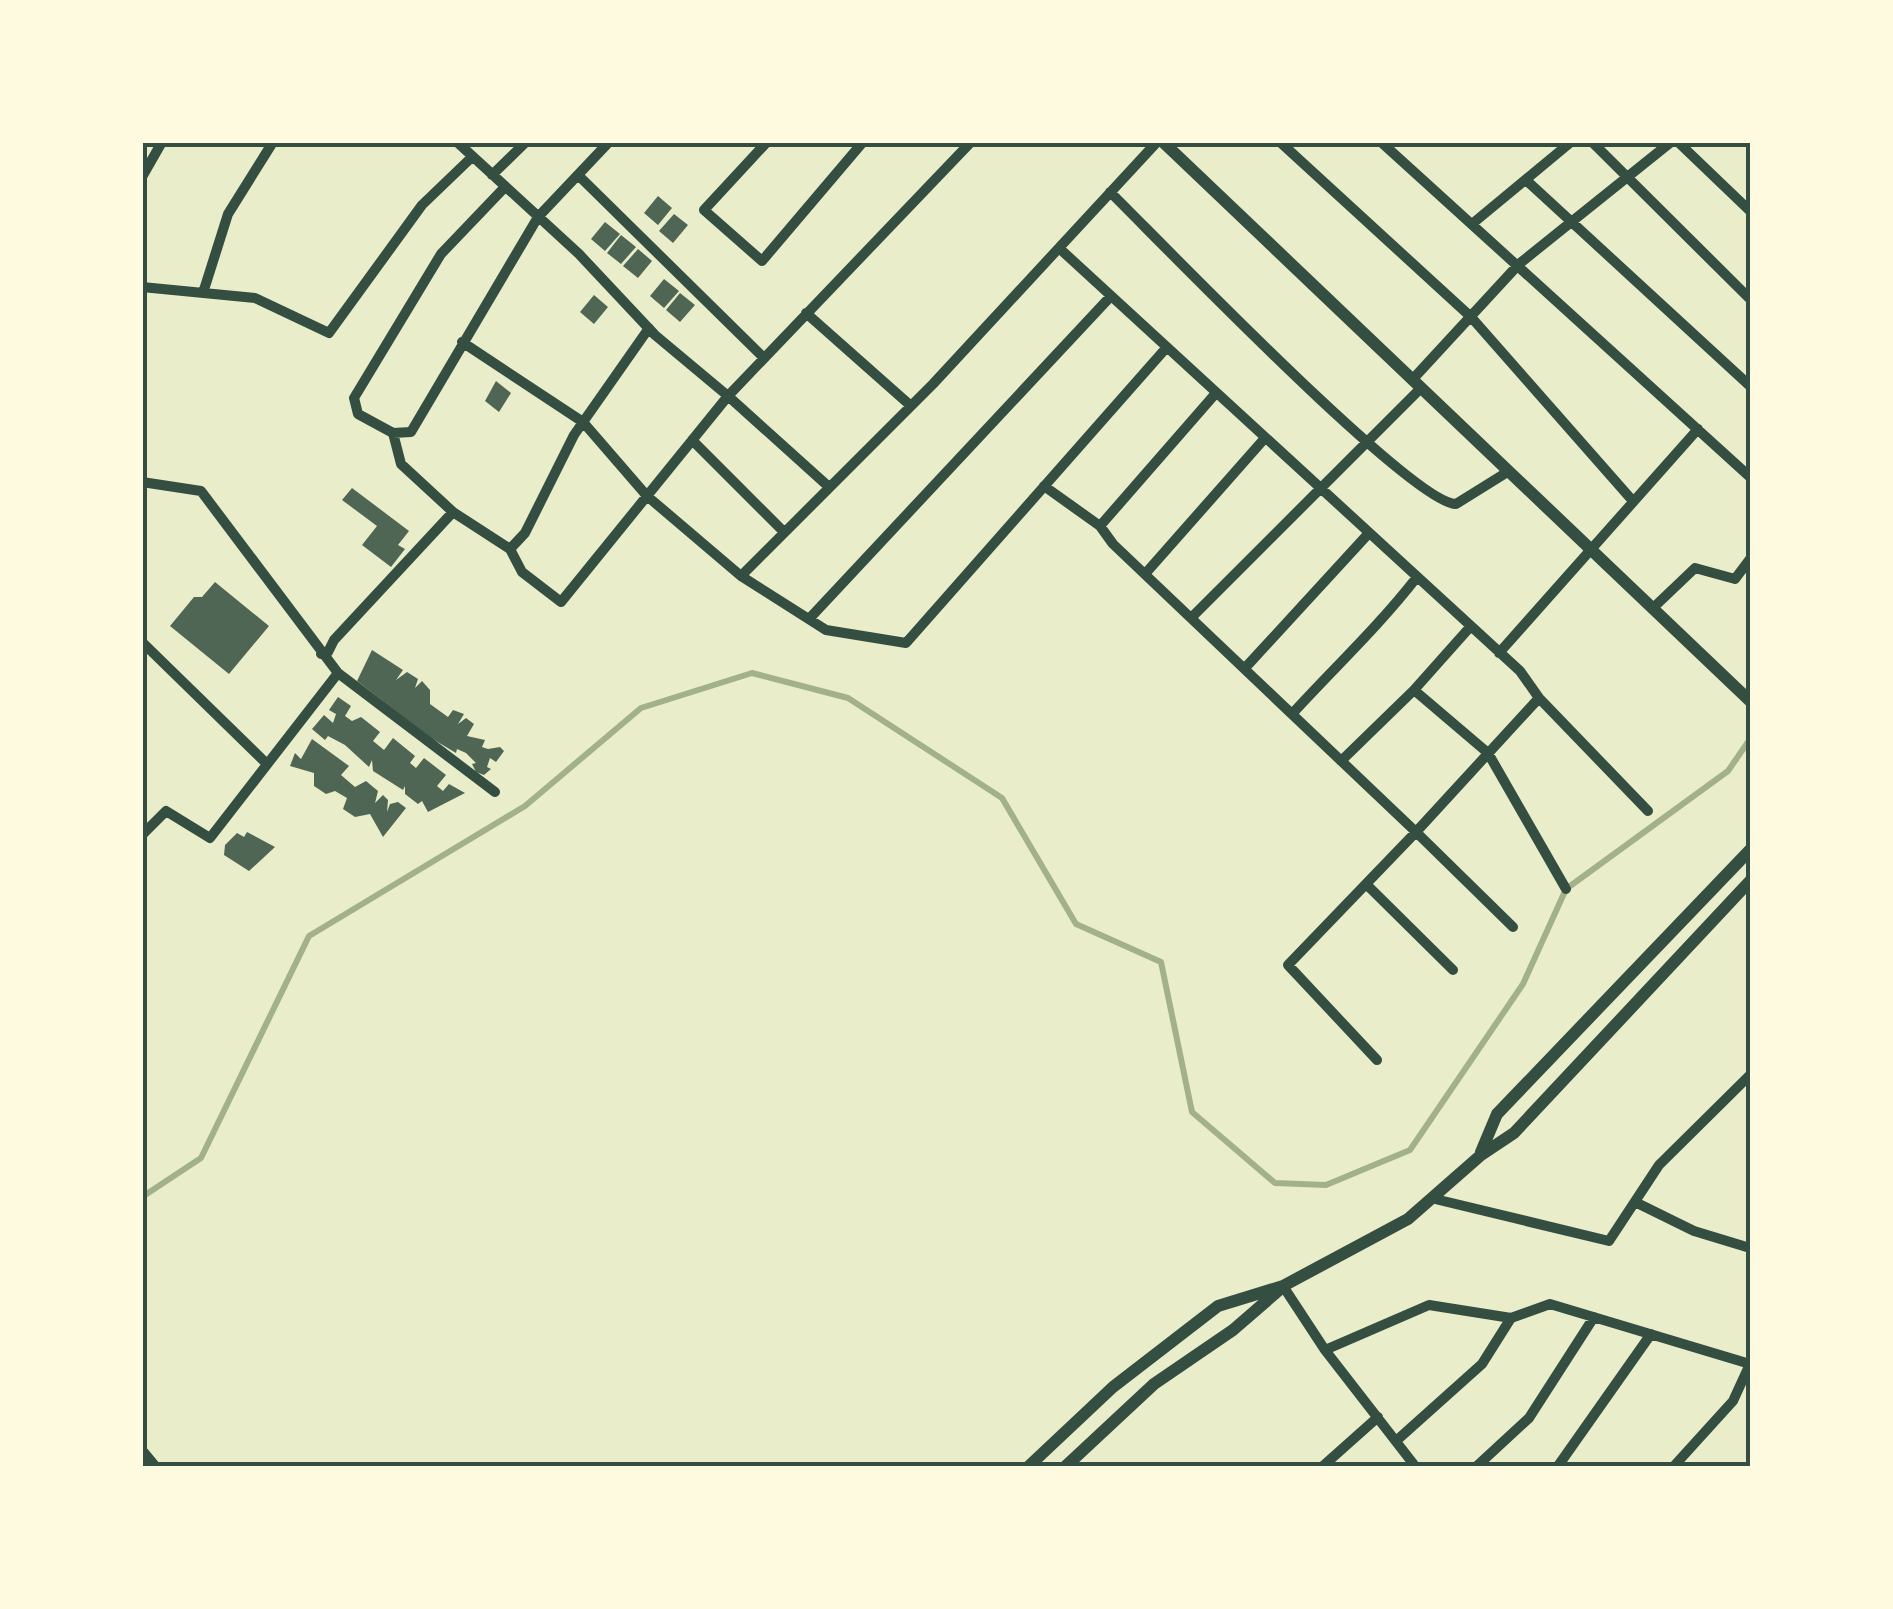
<svg xmlns="http://www.w3.org/2000/svg" width="1893" height="1609" font-family="Helvetica,sans-serif">
	<rect width="100%" height="100%" fill="#e9edc9"/>
	<g fill="none" stroke-linecap="round" stroke-linejoin="round">
		<path stroke="#a3b18a" stroke-width="6" d="M142,1197L201,1158L309,936L525,806L641,708L752,673L848,698L1002,798L1076,924L1161,962L1192,1112L1275,1183L1326,1185L1410,1150L1523,984L1566,889L1728,771L1750,739"/>
	</g>
	<path fill="#4f6655" d="M658,196L672,208L658,225L644,213Z
		M674,214L688,225L673,243L659,231Z
		M605,222L620,234L605,251L591,239Z
		M621,235L636,247L621,264L607,253Z
		M638,249L652,261L638,278L623,266Z
		M664,279L679,291L664,308L650,296Z
		M680,293L695,305L680,322L666,310Z
		M594,295L608,307L594,324L580,312Z
		M496,381L511,393L499,412L485,401Z
		M352,488L409,531L398,545L405,549L391,567L362,545L377,526L342,500Z
		M215,582L269,626L229,674L170,626L194,597H202Z
		M372,650L403,670L396,680L407,672L418,679L415,688L422,681L430,690V704L448,717L453,710L464,714L458,724L466,718L474,724L467,736L485,740L482,747L488,749L500,747L504,751L496,762L490,758L487,767L491,769L484,775L476,772L472,764L476,763L466,753L457,749L456,753L431,738L357,681Z
		M338,697L351,706L345,716L352,721L361,717L380,732L373,741L384,750L393,738L415,756L410,763L416,768L424,758L446,775L437,786L443,791L449,784L465,793L428,812L422,801L418,804L405,794V786L403,790L373,771L372,760L369,767L345,745L328,736L325,740L312,729L324,715L333,723L336,714L329,710Z
		M312,739L349,766L341,775L355,787L366,781L378,791L375,803L383,795L388,800L387,812L390,804L398,802L406,808L383,837L370,814L355,817L343,809L347,798L335,791L326,794L314,786V773L290,766L295,753L301,759Z
		M247,832L275,847L249,871L224,855L225,845L237,833L244,837Z"/>
	<g fill="none" stroke-linecap="round" stroke-linejoin="round">
		<path stroke="#344e41" stroke-width="10" d="M457,142L579,254L655,335L728,396L971,142
			M767,142L704,210L762,261L863,142
			M1280,142L1471,317L1632,500
			M1381,142L1750,477
			M1592,142L1750,299
			M1678,142L1750,211
			M492,175L526,142
			M578,175L764,358
			M142,177L162,142
			M1526,180L1750,386
			M505,187L441,254L354,398L358,414L393,433L411,432L538,217L609,142
			M1110,192C1158,239 1412,504 1456,504L1509,471
			M1472,224L1571,142
			M1059,248L1520,671L1539,698L1416,832L1113,544L1100,526L1216,393
			M142,287L255,298L329,333L422,205L472,157
			M203,293L228,214L273,142
			M806,313L911,406
			M462,342L583,422L647,496L741,576L933,384L1157,142
			M1412,380L1519,264L1671,142
			M393,433L401,464L453,512L510,549L522,572L561,602L728,396L829,487
			M692,440L784,532
			M142,482L201,491L338,673L495,792
			M1044,486L1100,526
			M510,549L525,533L574,435L649,328
			M1145,574L1265,438
			M741,576L826,630L906,643L1167,347
			M1653,608L1695,568L1735,579L1750,559
			M1191,618L1421,388
			M809,619L1111,296
			M142,642L267,764
			M1499,653L1698,429
			M321,654L328,652L334,640L453,512
			M1245,668L1369,533
			M1414,690L1488,753L1566,889
			M1539,698L1648,811
			M1292,714C1334,668 1379,626 1417,577
			M1341,761L1414,690L1471,626
			M142,835L166,811L210,838L338,673
			M1366,884L1453,970
			M1377,1060L1288,965L1416,832L1513,927
			M1435,1199L1609,1241L1659,1165L1750,1075
			M1635,1202L1694,1231L1750,1248
			M1283,1286L1325,1350L1415,1466
			M1325,1350L1429,1305L1511,1318L1550,1304L1750,1364
			M1396,1441L1482,1364L1511,1318
			M1323,1466L1378,1417
			M1477,1466L1529,1418L1594,1317
			M1558,1466L1651,1334
			M1674,1466L1733,1401L1750,1364"/>
		<path stroke="#344e41" stroke-width="12" d="M1163,142L1750,701
			M1481,1152L1497,1114L1750,850
			M1029,1466L1113,1387L1218,1306L1283,1286L1408,1219L1481,1155L1514,1133L1750,881
			M1066,1466L1154,1384L1233,1330L1278,1291"/>
		<path stroke="#344e41" stroke-width="15" d="M142,1454L152,1466"/>
	</g>
	<rect width="1893" height="1609" fill="none" stroke="#fefae0" stroke-width="290"/>
	<rect x="145" y="145" width="1603" height="1319" fill="none" stroke="#344e41" stroke-width="4"/>
</svg>
